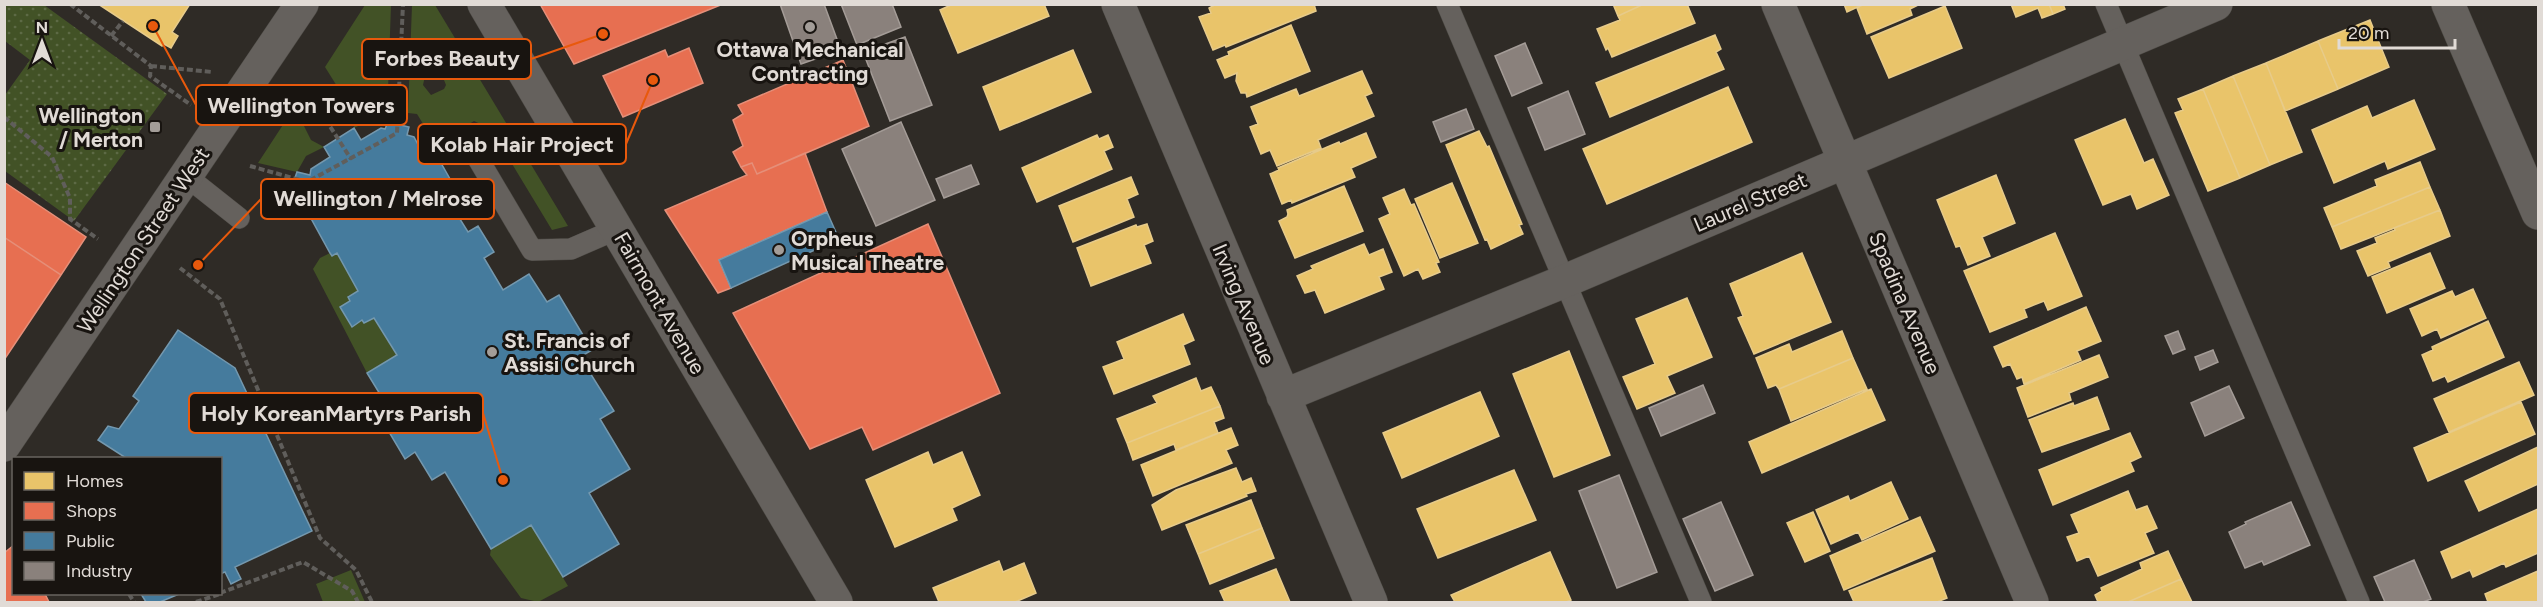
<svg xmlns="http://www.w3.org/2000/svg" width="2543" height="607" font-family="Figtree,sans-serif">
	<defs>
		<pattern id="park-dots" width="8" height="8" patternUnits="userSpaceOnUse" patternTransform="scale(1.5)"><rect width="8" height="8" fill="#425226"/><path d="M2 2h.1M6 6h.1" fill="none" stroke="#5d6a45" stroke-width="1.8" stroke-linecap="round"/></pattern>
	</defs>
	<rect width="100%" height="100%" fill="#2f2b26"/>
	<path fill="#425226" fill-rule="evenodd" d="M365,5H391L387,119L377,117L354,128L355,115L325,67Z
		M412,5H435L568,226L552,230L491,129L474,121L453,134L442,150H439L417,114L408,113ZM435,72L442,75L446,85L444,89L431,95L423,85L425,76Z
		M292,111L300,118L311,140L324,147L306,156L297,172L258,163Z
		M330,253L332,256L337,253L358,291L348,296L350,301L340,307L352,326L362,320L364,323L374,318L397,355L367,373L313,269L320,258Z
		M531,525L568,586L538,602L521,598L490,555L491,549Z
		M351,570L365,602H323L316,584Z"/>
	<path fill="url(#park-dots)" d="M5,4L44,5L167,94L74,221L5,171V95L30,60L5,41Z"/>
	<path fill="#e9c46a" stroke="#e7cb8a" stroke-width="1.5" d="M98,4H190L172,32L178,36L171,48L164,44L162,46Z
		M953,4H1044L1049,16L958,53L940,10Z
		M1216,4H1314L1316,11L1226,47L1225,45L1213,50L1199,17L1211,13L1209,8Z
		M1613,4H1644L1618,16Z
		M1644,4H1687L1695,23L1612,57L1608,48L1606,50L1597,29L1620,20L1618,16Z
		M1844,4H1864L1847,12Z
		M1864,4H1920L1910,9L1912,15L1867,34L1857,8Z
		M2011,4H2049L2053,14L2042,18L2038,8L2016,17Z
		M2049,4H2063L2065,9L2053,14Z
		M1945,6L1962,48L1889,78L1871,37Z
		M2370,20L2389,67L2338,89L2318,41Z
		M1291,25L1310,71L1247,97L1246,93H1241L1236,81L1237,73L1225,78L1217,60L1229,55L1228,52Z
		M1715,35L1721,49L1716,52L1724,69L1610,117L1596,83Z
		M2318,41L2338,89L2285,111L2266,63Z
		M1073,50L1091,92L1000,130L983,87Z
		M2266,63L2302,152L2270,165L2233,76Z
		M1362,71L1372,93L1365,96L1374,116L1318,140L1321,148L1277,166L1270,150L1261,154L1250,127L1258,124L1251,107L1296,89L1299,96Z
		M2233,76L2270,165L2240,178L2203,89Z
		M1728,87L1752,142L1607,204L1583,149Z
		M2203,89L2240,178L2208,191L2175,113L2183,110L2178,99Z
		M2414,100L2435,149L2388,169L2385,161L2334,183L2312,130L2367,106L2372,118Z
		M2125,119L2144,163L2153,159L2169,195L2137,209L2131,194L2103,205L2075,140Z
		M1479,131L1487,147L1489,146L1522,224L1519,225L1523,234L1491,249L1487,239L1485,240L1446,145Z
		M1366,133L1376,157L1351,168L1355,177L1292,203L1291,200L1282,204L1270,174L1279,170L1278,168L1339,142L1340,144Z
		M1097,135L1099,139L1108,135L1113,147L1104,151L1112,169L1037,202L1022,168Z
		M2420,162L2430,187L2332,227L2324,208L2377,186L2375,180Z
		M1996,175L2015,223L1982,237L1990,256L1968,265L1960,246L1956,247L1937,200Z
		M1131,177L1138,194L1127,199L1134,217L1073,242L1059,206Z
		M1452,183L1478,243L1440,258L1415,199Z
		M1344,186L1363,231L1295,258L1279,221L1287,217L1288,214L1287,210Z
		M2430,187L2440,210L2341,249L2332,227Z
		M1404,189L1411,205L1414,204L1439,262L1436,263L1440,272L1423,279L1418,269L1404,276L1379,219L1390,214L1383,198Z
		M2440,210L2450,236L2388,262L2390,267L2368,276L2357,251L2377,243L2375,238L2395,230L2394,228Z
		M1147,224L1153,241L1144,245L1151,263L1091,286L1077,248L1136,225L1137,227Z
		M2055,233L2082,296L2048,310L2044,301L2024,309L2027,317L1990,332L1964,271Z
		M1364,244L1369,255L1383,249L1392,272L1379,277L1384,289L1325,313L1315,290L1305,293L1297,276L1313,269L1311,266Z
		M1802,253L1831,322L1754,354L1738,318L1743,316L1730,284Z
		M2430,253L2445,288L2387,313L2372,277Z
		M2473,289L2486,318L2441,338L2437,329L2422,336L2410,309L2452,291L2455,297Z
		M1687,298L1712,357L1667,376L1675,393L1637,409L1623,377L1655,364L1636,319Z
		M2086,307L2101,341L2077,351L2081,360L2024,384L2022,377L2017,379L2010,364L2003,367L1994,347Z
		M1183,314L1194,340L1183,345L1190,364L1114,394L1103,367L1124,359L1117,342Z
		M2488,321L2504,357L2448,382L2445,376L2433,381L2422,355L2433,350L2432,347Z
		M1842,331L1853,358L1779,389L1776,385L1768,388L1756,358L1789,344L1792,352Z
		M1569,351L1610,455L1554,477L1513,374Z
		M2099,355L2108,377L2069,393L2071,400L2028,417L2017,388Z
		M1853,358L1867,389L1791,421L1779,389Z
		M2519,362L2534,395L2449,432L2434,399Z
		M1196,378L1201,391L1211,387L1220,406L1127,443L1117,419L1157,403L1153,396Z
		M1871,389L1885,420L1762,473L1749,442Z
		M1480,392L1499,436L1402,478L1383,433Z
		M2097,397L2109,429L2042,452L2029,420L2073,403L2074,406Z
		M2521,402L2535,434L2428,481L2414,448Z
		M1220,406L1224,418L1214,422L1218,433L1176,450L1174,444L1133,460L1127,443Z
		M1231,428L1238,445L1226,450L1232,463L1153,496L1141,465Z
		M2130,433L2141,457L2130,462L2134,471L2053,505L2039,470Z
		M2538,447V484L2479,511L2465,481Z
		M928,452L933,465L962,452L980,495L952,508L957,520L895,547L866,480Z
		M1236,468L1242,482L1251,478L1256,491L1246,494L1247,496L1162,530L1152,505L1176,490Z
		M1514,470L1536,520L1438,558L1417,509Z
		M1891,482L1908,519L1862,540L1858,532L1831,544L1816,510L1848,496L1850,501Z
		M2128,491L2136,510L2147,506L2157,528L2145,533L2154,553L2098,576L2089,556L2077,561L2067,537L2079,533L2071,515Z
		M1251,500L1262,528L1198,554L1186,525Z
		M2538,509V553L2506,567L2504,563L2473,577L2470,570L2452,578L2441,552Z
		M1813,512L1830,551L1805,562L1787,523Z
		M1920,517L1935,551L1844,590L1830,556Z
		M1262,528L1274,558L1210,584L1198,554Z
		M2168,551L2181,579L2128,602H2098L2095,595L2102,591L2101,588L2142,569L2140,563Z
		M1550,552L1571,600L1566,602H1455L1451,595Z
		M1932,558L1947,598L1937,602H1854L1849,591Z
		M999,561L1003,572L1024,563L1036,593L1015,602H939L933,588Z
		M1276,569L1290,602H1225L1220,591Z
		M2538,571V602H2488L2485,594Z
		M2181,579L2192,602H2128Z"/>
	<path fill="#e76f51" stroke="#e58f79" stroke-width="1.5" d="M540,4H723L574,64Z
		M689,48L703,83L623,117L603,76L665,50L668,57Z
		M843,60L869,126L757,174L752,163L741,167L733,152L743,146L733,120L743,114L738,105Z
		M805,153L827,212L719,260L731,288L718,293L665,210L747,175L741,167L752,163L757,174Z
		M4,182L86,237L61,275L4,237Z
		M928,224L1000,393L873,450L862,427L810,449L733,313Z
		M4,237L61,275L4,360Z
		M14,545V594H45L49,602H5L4,553Z"/>
	<path fill="#457b9d" stroke="#7498ae" stroke-width="1.5" d="M388,122L409,127L407,135L414,137L423,154L433,149L454,186L443,192L468,232L478,226L494,252L484,258L503,290L529,274L547,302L559,295L592,350L580,357L614,411L600,419L630,469L589,493L619,544L563,577L531,525L491,549L445,472L432,480L415,452L405,459L373,405L383,399L367,373L397,355L374,318L364,323L362,320L352,327L340,307L350,301L348,297L358,291L337,253L332,256L330,253L302,202L303,196L290,192L297,172L310,175L311,169L330,157L324,147L354,128L361,140L381,128L385,129Z
		M827,212L839,239L731,288L719,260Z
		M178,330L235,368L312,531L235,567L241,579L231,584L225,572L220,574V458H126L98,440L108,426L119,429L139,401L133,396Z
		M141,594H179L160,602H146Z"/>
	<path fill="#8a817c" stroke="#a49c97" stroke-width="1.5" d="M780,4H824L841,50L801,64Z
		M841,4H892L901,27L857,45Z
		M905,37L932,105L890,121L863,52Z
		M1525,43L1542,83L1512,96L1495,56Z
		M1568,91L1585,134L1545,150L1528,108Z
		M1466,109L1474,129L1441,142L1433,122Z
		M901,122L935,200L876,226L842,149Z
		M971,165L979,184L944,198L936,179Z
		M2178,331L2185,349L2173,354L2165,336Z
		M2213,350L2218,362L2200,370L2195,357Z
		M1703,385L1715,413L1661,436L1649,408Z
		M2229,386L2244,418L2205,436L2191,403Z
		M1619,475L1657,572L1617,588L1579,491Z
		M1721,502L1753,575L1715,591L1683,519Z
		M2291,502L2310,545L2264,565L2262,561L2245,568L2229,532L2246,524L2245,522Z
		M2414,560L2431,599L2423,602H2385L2374,577Z"/>
	<g fill="none" stroke-linecap="round" stroke-linejoin="round">
		<g stroke="#4b4843" stroke-width="22">
			<path id="service" d="M1447,4L1701,602
				M2106,4L2359,602
				M477,157L532,250L571,249L617,229
				M186,176L239,218"/>
		</g>
		<g stroke="#4b4843" stroke-width="34">
			<path id="minor" d="M484,4L836,602
				M1118,4L1371,602
				M1778,4L2032,602
				M1283,396L1565,281L2216,4"/>
		</g>
		<g stroke="#4b4843" stroke-width="34">
			<path id="tertiary" d="M2448,4L2538,213"/>
		</g>
		<g stroke="#4b4843" stroke-width="34">
			<path id="secondary" d="M4,445L302,4"/>
		</g>
		<path stroke="#605e5b" stroke-width="4" stroke-dasharray="6 3" stroke-linecap="butt" d="M70,4L151,66L150,76L191,105
			M111,36L123,21
			M151,66L212,72
			M306,89L351,159
			M4,117L52,157L70,198V219L98,239
			M250,166L307,182L397,133L403,4
			M180,268L220,299L320,538L356,570L372,602
			M220,593L303,562L352,591L358,602
			M129,594L134,602
			M196,602L220,594"/>
		<use href="#service" stroke="#65615d" stroke-width="21"/>
		<use href="#minor" stroke="#65615d" stroke-width="33"/>
		<use href="#tertiary" stroke="#65615d" stroke-width="33"/>
		<use href="#secondary" stroke="#65615d" stroke-width="33"/>
	</g>
	<g fill="#a39d98" stroke="#181410" stroke-width="2">
		<circle cx="810" cy="27" r="6"/>
		<rect x="149" y="121" width="12" height="12" rx="3"/>
		<circle cx="779" cy="250" r="6"/>
		<circle cx="492" cy="352" r="6"/>
	</g>
	<g text-anchor="middle" dominant-baseline="central" stroke-width="6" stroke-linejoin="round" paint-order="stroke">
		<g font-size="21" font-weight="bold" fill="#e1dbd6" stroke="#181410" text-anchor="start">
			<text x="810" y="49" text-anchor="middle">Ottawa Mechanical<tspan x="810" dy="24">Contracting</tspan></text>
			<text x="143" y="115" text-anchor="end">Wellington<tspan x="143" dy="24">/ Merton</tspan></text>
			<text x="791" y="238">Orpheus<tspan x="791" dy="24">Musical Theatre</tspan></text>
			<text x="504" y="340">St. Francis of<tspan x="504" dy="24">Assisi Church</tspan></text>
		</g>
		<g font-size="21" fill="#e1dbd6" stroke="#181410">
			<text transform="translate(1750 202) rotate(-23)">Laurel Street</text>
			<text transform="translate(143 240) rotate(-56)">Wellington Street West</text>
			<text transform="translate(660 303) rotate(60)">Fairmont Avenue</text>
			<text transform="translate(1905 303) rotate(67)">Spadina Avenue</text>
			<text transform="translate(1244 304) rotate(67)">Irving Avenue</text>
		</g>
	</g>
	<path fill="none" stroke="#e8590c" stroke-width="2" d="M603 34L531 59M153 26L196 105M653 80L626 144M198 265L261 199M503 480L483 413"/>
	<g fill="#e8590c" stroke="#181410" stroke-width="2">
		<circle cx="603" cy="34" r="6"/>
		<circle cx="153" cy="26" r="6"/>
		<circle cx="653" cy="80" r="6"/>
		<circle cx="198" cy="265" r="6"/>
		<circle cx="503" cy="480" r="6"/>
	</g>
	<g fill="#181410" stroke="#e8590c" stroke-width="2">
		<rect x="362" y="39" width="169" height="40" rx="6"/>
		<rect x="196" y="85" width="211" height="40" rx="6"/>
		<rect x="418" y="124" width="208" height="40" rx="6"/>
		<rect x="261" y="179" width="233" height="40" rx="6"/>
		<rect x="189" y="393" width="294" height="40" rx="6"/>
	</g>
	<g font-size="22" text-anchor="middle" font-weight="bold" fill="#e1dbd6">
		<text x="447" y="66">Forbes Beauty</text>
		<text x="301" y="113">Wellington Towers</text>
		<text x="522" y="152">Kolab Hair Project</text>
		<text x="378" y="206">Wellington / Melrose</text>
		<text x="336" y="421">Holy KoreanMartyrs Parish</text>
	</g>
	<rect width="2543" height="607" fill="none" stroke="#e1dbd6" stroke-width="12"/>
	<rect x="12" y="457" width="210" height="138" fill="#181410" stroke="#68645f" stroke-width="1.5"/>
	<rect x="24" y="472" width="30" height="18" fill="#e9c46a" stroke="#68645f" stroke-width="1.5"/>
	<text x="66" y="487" font-size="18" fill="#e1dbd6">Homes</text>
	<rect x="24" y="502" width="30" height="18" fill="#e76f51" stroke="#68645f" stroke-width="1.5"/>
	<text x="66" y="517" font-size="18" fill="#e1dbd6">Shops</text>
	<rect x="24" y="532" width="30" height="18" fill="#457b9d" stroke="#68645f" stroke-width="1.5"/>
	<text x="66" y="547" font-size="18" fill="#e1dbd6">Public</text>
	<rect x="24" y="562" width="30" height="18" fill="#8a817c" stroke="#68645f" stroke-width="1.5"/>
	<text x="66" y="577" font-size="18" fill="#e1dbd6">Industry</text>
	<g transform="translate(42 42)" stroke="#181410" stroke-width="4.5" paint-order="stroke">
	<path d="M0-4.5L10 22L0 15L-10 22Z" fill="#e1dbd6"/>
	<text y="-9" font-size="16" font-weight="bold" text-anchor="middle" fill="#e1dbd6">N</text>
	</g>
	<path d="M2339 39v9h116v-9" fill="none" stroke="#e1dbd6" stroke-width="3"/>
	<text x="2348" y="39" font-size="18" fill="#e1dbd6" stroke="#181410" stroke-width="4.5" paint-order="stroke">20 m</text>
</svg>
